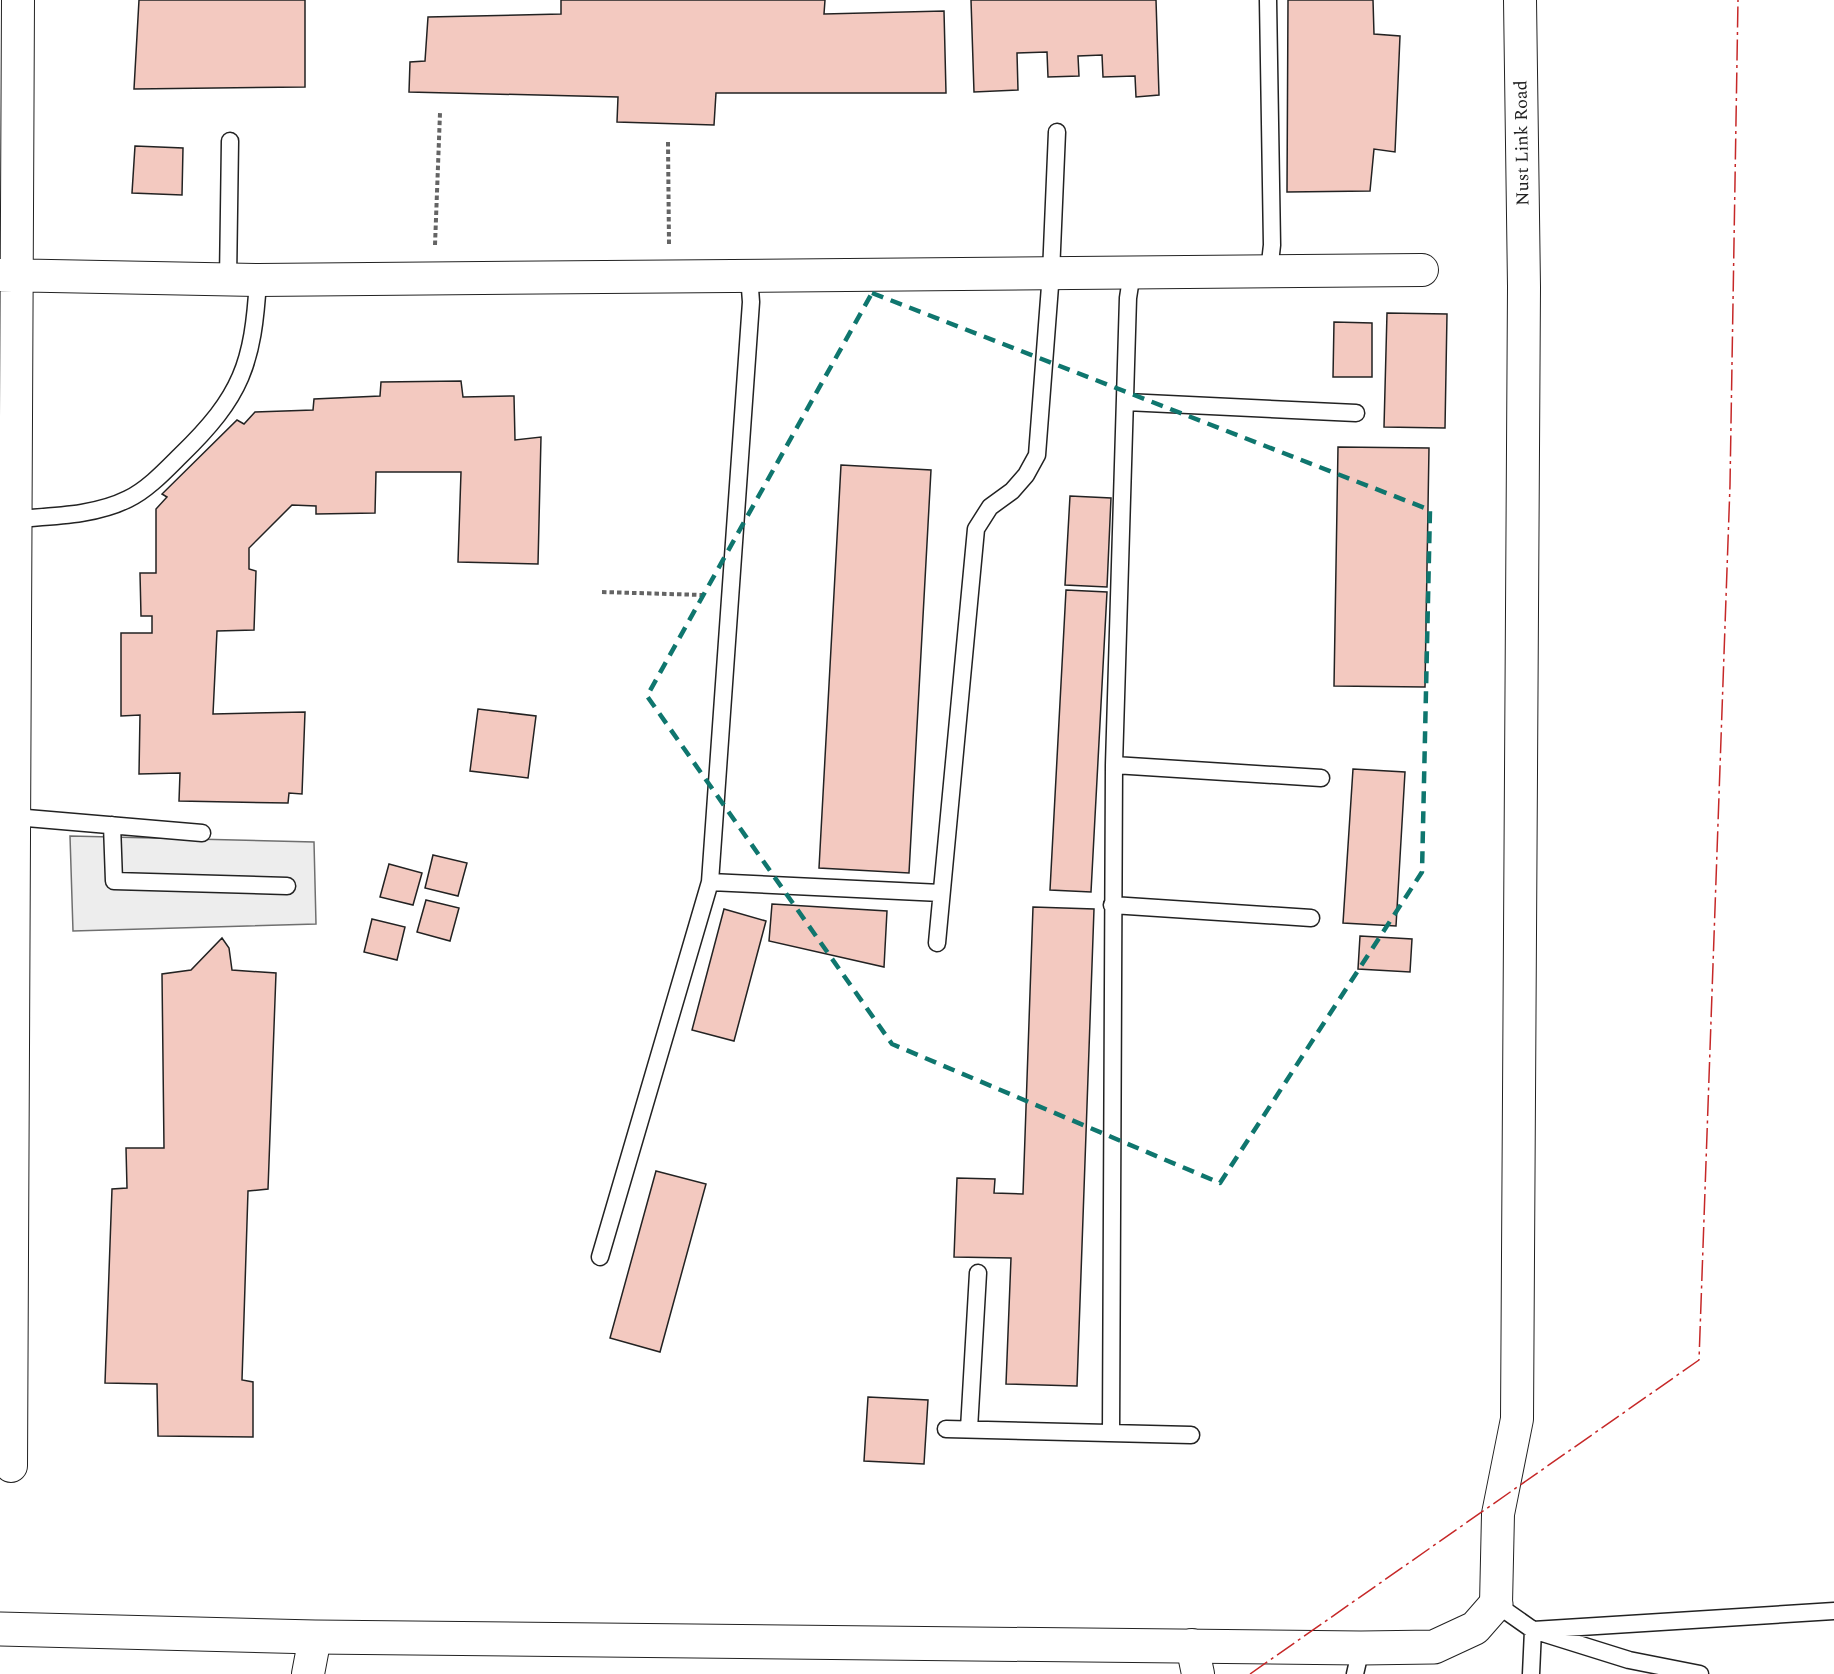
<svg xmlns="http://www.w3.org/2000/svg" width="1834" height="1674" font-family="Spectral,serif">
	<rect width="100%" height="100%" fill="#fff"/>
	<path fill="#ededed" stroke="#6f6f6f" stroke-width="1.5" d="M70,836L314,842L316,924L73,931Z"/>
	<path fill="#f3c9c0" stroke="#222" stroke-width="1.5" d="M139,0H305V87L134,89Z
		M561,0H825L824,14L944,11L946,93H716L714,125L617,122L618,97L409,92L410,62L425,61L428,17L561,14Z
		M971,0H1156L1159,95L1136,97L1135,76L1103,77L1102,55L1078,56L1079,76L1048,77L1047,52L1017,53L1018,90L974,92Z
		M1288,0H1373L1374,34L1400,36L1395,152L1374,149L1370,191L1287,192Z
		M135,146L183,148L182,195L132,193Z
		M1387,313L1447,314L1445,428L1384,427Z
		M1334,322L1372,323V377H1333Z
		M461,381L463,397L514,396L515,440L541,437L538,564L458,562L461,472H376L375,513L316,514V506L292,505L249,548V569L256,571L254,630L217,631L213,714L305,712L302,794L289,793L288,803L179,801L180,773L139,774L140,715L121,716V633H152V616H141L140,573H156V509L167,497L162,494L237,420L244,424L255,412L313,410L314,399L380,396L381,382Z
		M1338,447L1429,448L1425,687L1334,686Z
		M841,465L931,470L909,873L819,868Z
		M1070,496L1111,498L1107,587L1065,585Z
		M1066,590L1107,592L1091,892L1050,890Z
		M478,709L536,716L528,778L470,771Z
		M1353,769L1405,772L1396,926L1343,923Z
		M433,855L467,863L458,896L425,888Z
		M389,864L422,873L413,905L380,897Z
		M426,900L459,908L450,941L417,932Z
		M772,904L887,911L884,967L769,941Z
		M1033,907L1094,909L1077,1386L1006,1384L1011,1258L954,1257L957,1178L995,1179L994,1193L1023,1194Z
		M724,909L766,921L734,1041L692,1030Z
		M372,919L405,927L397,960L364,952Z
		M1360,936L1412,939L1410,972L1358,969Z
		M222,938L229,948L232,970L276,973L268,1189L248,1191L242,1380L253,1382V1437L158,1436L157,1384L105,1383L112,1189L127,1188L126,1148H164L162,974L191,970Z
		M656,1171L706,1184L660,1352L610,1338Z
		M868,1397L928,1400L924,1464L864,1461Z"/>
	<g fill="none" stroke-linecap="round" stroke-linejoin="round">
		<g stroke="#222" stroke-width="19">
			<path id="service" d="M1268,0L1272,245L1269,272
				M228,280L230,141
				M1126,402L1356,413
				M16,519C52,516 94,516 128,499C147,490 165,471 180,456C242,396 253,364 258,280
				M1114,765L1321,778
				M15,817L202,833
				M112,825L114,881L287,886
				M710,882L941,893
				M1112,905L1311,918
				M937,943L976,529L990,507L1012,491L1026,475L1037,455L1051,273L1057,132
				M600,1257L710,882L751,302L749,275
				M946,1429L1191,1435
				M969,1429L978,1273
				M1111,1433L1114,765L1128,298L1132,272
				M1496,1604L1533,1630L1834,1611
				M1355,1674L1361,1648
				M1531,1674L1533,1630L1629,1660L1700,1674"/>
		</g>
		<g stroke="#222" stroke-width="34">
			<path id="minor" d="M0,275L258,280L1422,270
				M11,1466L18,0
				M1496,1604L1498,1514L1517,1419L1524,287L1520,0
				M1192,1645L1198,1674
				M308,1674L315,1637"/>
		</g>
		<g stroke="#222" stroke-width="35">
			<path id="secondary" d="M0,1629L315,1637L1361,1648L1434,1647L1475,1628L1496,1604"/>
		</g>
		<path stroke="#646464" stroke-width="4" stroke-dasharray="4.5 3" stroke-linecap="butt" d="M668,142L669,244
			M435,245L440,113
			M602,592L703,595"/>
		<use href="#service" stroke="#fff" stroke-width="16"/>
		<use href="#minor" stroke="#fff" stroke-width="32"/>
		<use href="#secondary" stroke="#fff" stroke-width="33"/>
		<path stroke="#c62828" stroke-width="1.5" stroke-dasharray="21 4.5 3 4.5" stroke-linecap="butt" d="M1250,1674L1699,1360L1730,485L1738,0"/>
	</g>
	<path fill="none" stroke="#0f766e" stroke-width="4.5" stroke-dasharray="12 8" stroke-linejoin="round" d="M872,293L1430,510L1422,872L1220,1183L892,1044L647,696Z"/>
	<g text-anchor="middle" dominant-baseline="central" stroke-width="4.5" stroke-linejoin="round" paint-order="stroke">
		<g font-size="18" fill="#222" stroke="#fff">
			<text transform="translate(1522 143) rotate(-91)">Nust Link Road</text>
		</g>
	</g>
</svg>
